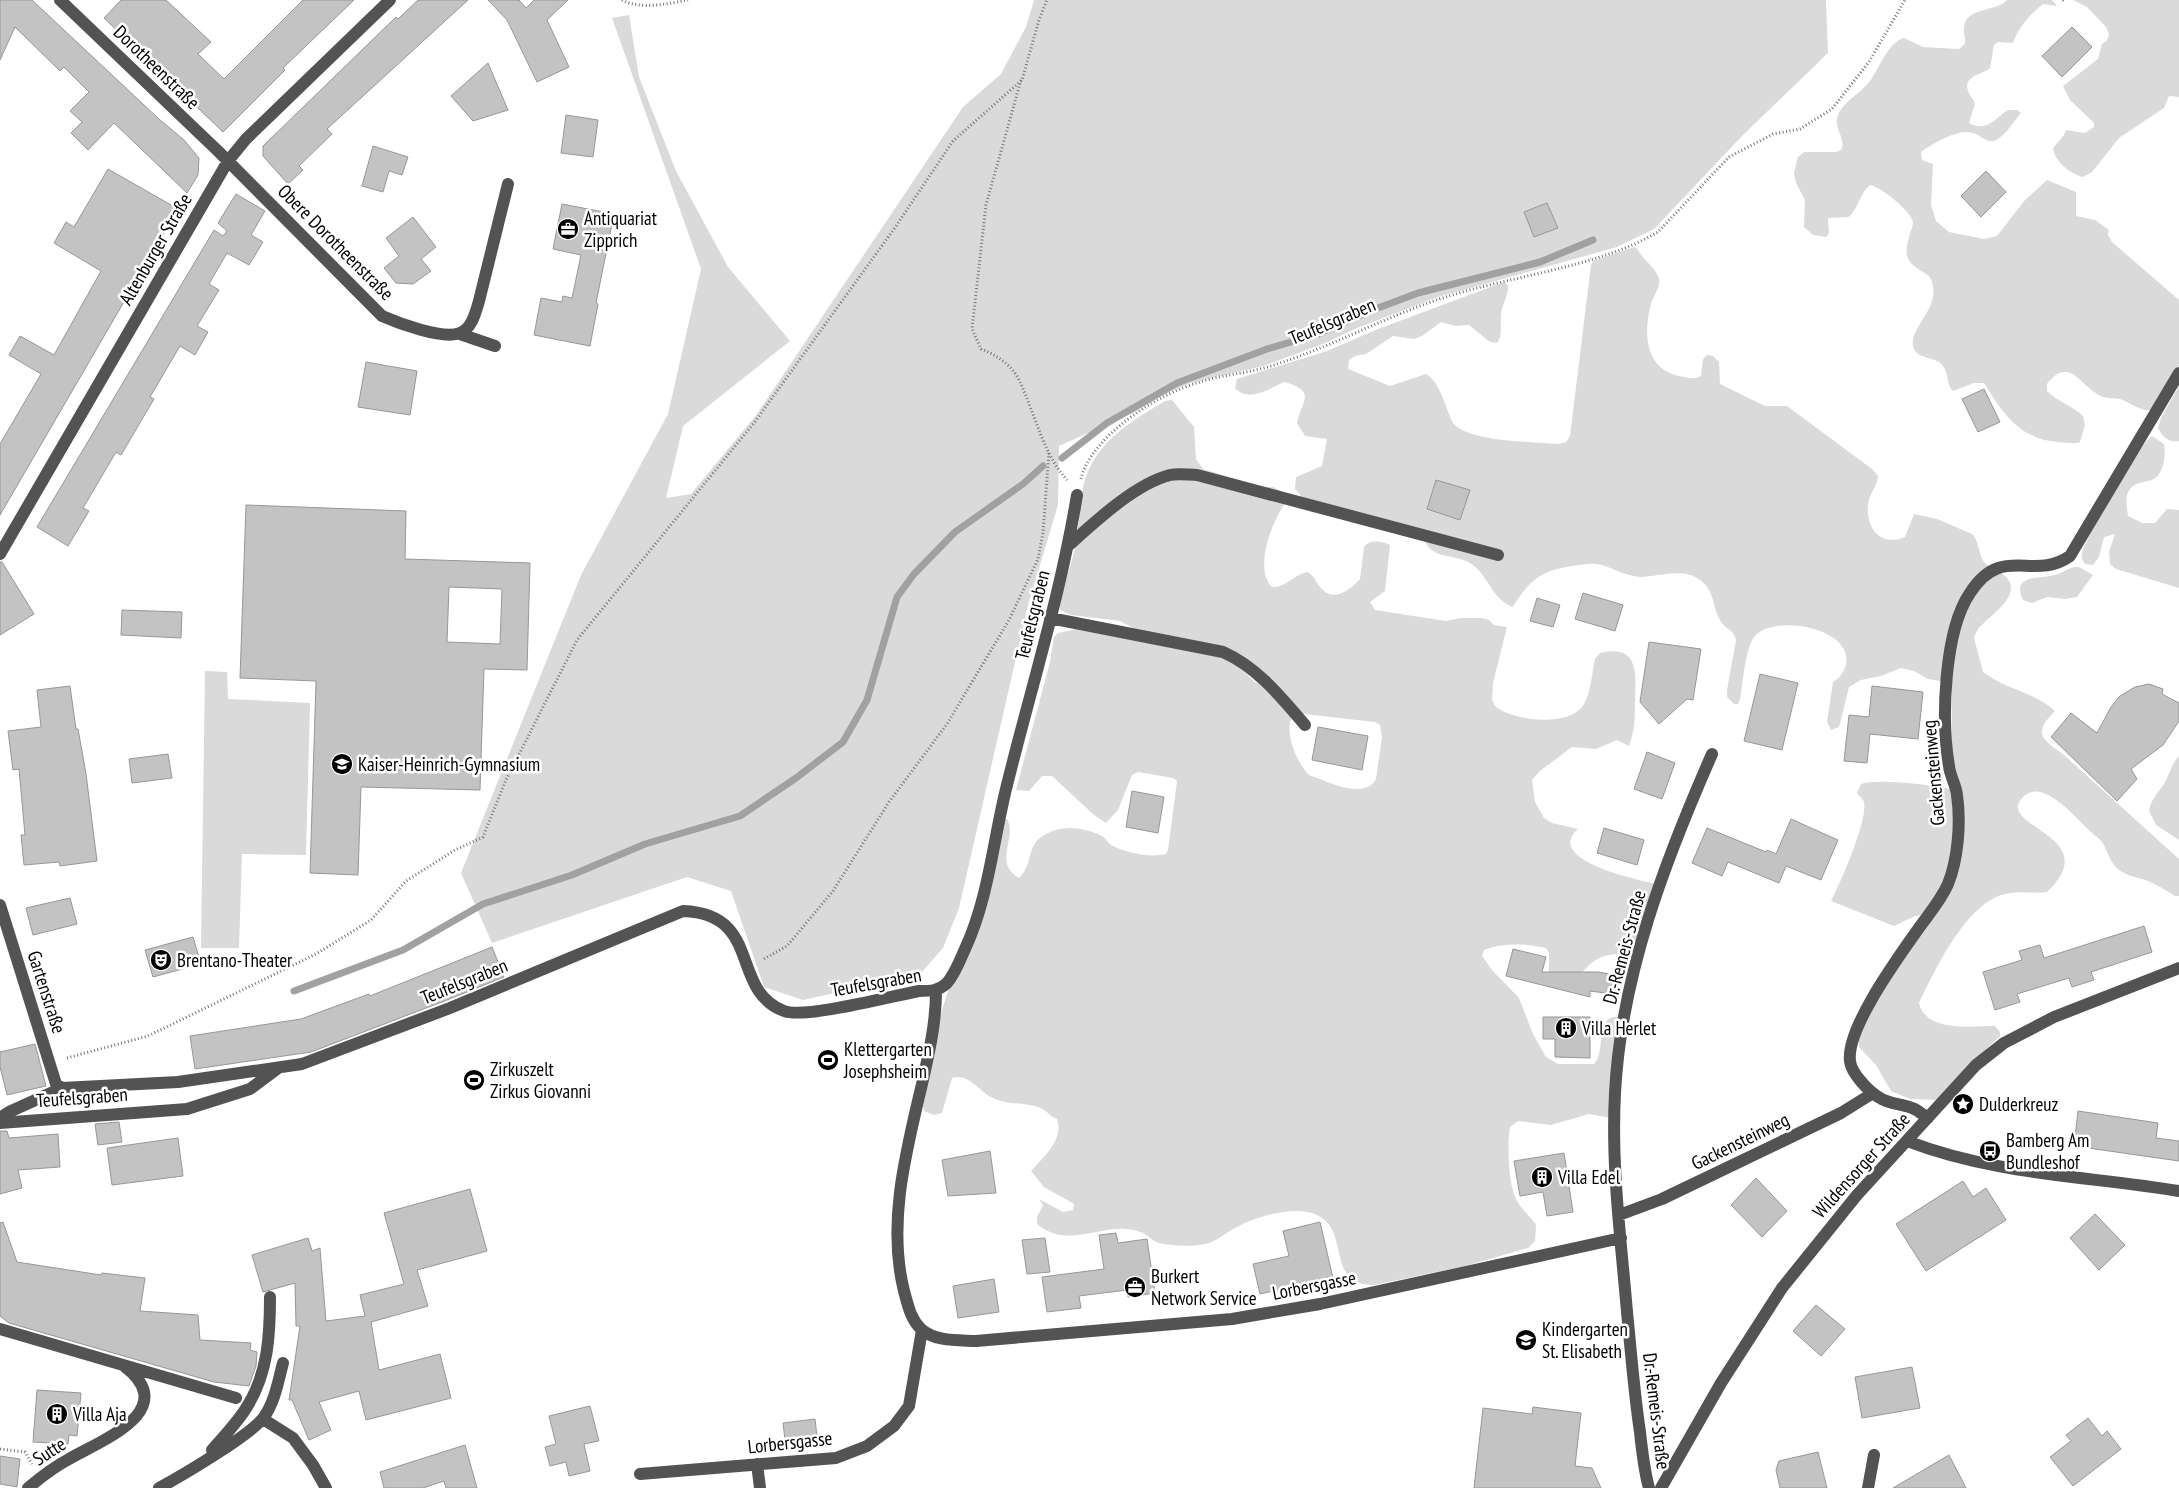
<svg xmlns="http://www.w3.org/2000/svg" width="2179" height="1488" font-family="'PT Sans Narrow',sans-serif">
	<rect width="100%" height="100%" fill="#fff"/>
	<path fill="#dadada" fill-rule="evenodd" d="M1034,0H1826L1828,53L1743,135L1654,229L1617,247L1438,297L1357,328L1323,344L1263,366L1190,383L1159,397L1135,412L1059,446L1058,505L1028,605L959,908L943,948L920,974L803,1000L764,987L731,891L687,877L492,943L461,873L581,575L668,414L701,269L612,18L629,15L639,77L676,171L728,267L790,341L683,426L666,498L691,494L757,414L963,107L1001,74L1026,27Z
		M2007,0H2052L2057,6L2043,4C2030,14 2018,28 2013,43L1998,42L1994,45L1990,68C1982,75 1961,76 1969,93C1970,97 1974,99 1975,104L1969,123C1987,133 1995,118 2008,110H2017L2021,113C2014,121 2004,138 1994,141C1987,143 1980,135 1973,133C1959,128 1932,144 1921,152L1922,160L1933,164L1931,205L1936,221L1949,232L1984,239L1997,236L2025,200L2047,180L2076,192V216L2095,220L2109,230L2108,235L2112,242L2179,300V365L2153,410C2140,412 2132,403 2120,399C2114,398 2107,399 2101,396C2081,388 2070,354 2047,384V391C2058,402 2073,406 2083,416L2085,425L2080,442C2072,445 2065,442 2057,442C2018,438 2003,413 1984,383H1974L1953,391C1946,384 1949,374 1943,366C1936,356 1919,360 1914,349C1905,329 1947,305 1929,276C1911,264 1902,262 1909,237C1910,232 1913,227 1913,222C1912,212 1880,186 1870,185C1860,193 1859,207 1849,217L1828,218L1829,233L1826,237L1813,235L1804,227L1805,200L1796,183L1794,173L1798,157L1804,152H1837L1842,149C1845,136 1833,128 1838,115C1843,102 1862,92 1870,81C1879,69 1888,42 1904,38L1923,47L1959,49L1965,44C1966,38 1963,33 1964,27C1966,7 1997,12 2007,0Z
		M2073,0H2179V97L2169,96L2164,108L2119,138L2092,172L2083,177C2069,173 2055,162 2053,148L2064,135L2066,130L2085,133L2094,127V123L2070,100L2063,86L2098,59L2102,44L2107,41L2109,34L2106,27L2087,7Z
		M1634,247L1637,248C1642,260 1656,267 1659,279C1661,286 1653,297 1651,304C1643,333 1645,369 1679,376C1687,378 1694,380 1701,376L1703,359L1707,355L1713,356L1719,362L1720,384L1765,406H1787L1872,469L1878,476C1877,487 1869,494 1868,505C1866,529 1881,547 1905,537L1914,514L1937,519L1972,534C1981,543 1977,556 1987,565C1992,569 1999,571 2004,575C2025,593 1993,613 1982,625C1978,628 1976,633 1974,638L1983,672C2006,690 2033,691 2055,711C2032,734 2042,739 2064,755L2179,859V896H2175C2167,891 2158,885 2148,881C2137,877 2123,876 2114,865C2109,859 2107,849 2102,842C2098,837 2092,834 2088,829C2075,818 2043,777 2023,797C1993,827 2107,835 2047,892C2033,894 2019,890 2005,894C1966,903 1935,970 1919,1003C1926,1033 1972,1026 1995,1026L2000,1032V1036L1977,1058L1939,1100L1910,1099L1891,1091L1876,1065L1859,1047V1029L1924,915L1915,916L1894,926L1831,901C1840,884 1868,820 1864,802C1863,799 1859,796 1857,793L1861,784C1877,778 1933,785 1951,789L1952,683L1928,679L1914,671L1901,668L1881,676L1861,680L1849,687L1839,727L1831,730L1827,722L1833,682C1840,678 1844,672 1846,664C1853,627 1773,614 1755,636C1745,647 1743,684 1740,699L1738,704H1734L1727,697V690L1736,640C1734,630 1727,630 1722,623C1712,610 1716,591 1700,580C1683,567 1659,577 1640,577C1624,576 1611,566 1596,564C1589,563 1580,565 1573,566C1542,570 1529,580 1513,607C1491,599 1489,575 1470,563C1453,553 1426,560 1424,535L1302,497L1295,489L1296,477L1322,466L1327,439L1305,436L1297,423C1300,403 1319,391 1284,382C1271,388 1248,403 1235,388L1237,379L1327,351L1378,329L1504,282L1508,285C1509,297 1501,304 1501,316C1500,325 1503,335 1497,343L1490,342L1469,325L1455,326L1441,322L1422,336L1414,339L1393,336L1366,354L1355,356L1349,360L1348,369L1390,386L1426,374C1440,382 1445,406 1452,421C1462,442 1536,442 1559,444L1566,442L1570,436L1591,265L1593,261Z
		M2179,386V441C2170,443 2162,437 2158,428L2161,418Z
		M1172,400L1194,427L1196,459L1203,469L1263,487H1273L1283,492L1287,501C1273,518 1253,568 1272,587C1286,588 1294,574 1308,572C1316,578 1316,584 1323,590C1335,602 1351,589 1360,579L1364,547C1370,539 1381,541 1390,545L1385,591L1370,602L1375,610L1446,621L1461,618H1482L1489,620L1494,625L1507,627L1493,683L1492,700L1495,706C1512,721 1571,728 1584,704C1591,692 1592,672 1595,659L1600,653C1639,644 1636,673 1635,700C1635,717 1635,730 1629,746L1617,740L1596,749L1572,747L1540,771L1532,780L1535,802L1544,818L1552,823L1578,829C1543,860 1638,880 1657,884L1634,955C1603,951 1592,958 1574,983L1549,973V953L1546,948C1528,943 1501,943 1484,950L1482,956L1492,970L1519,998L1533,1034L1546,1057L1558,1064H1594C1607,1051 1593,1014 1620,1017L1611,1118L1589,1114L1551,1125L1518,1121L1510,1127C1507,1145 1508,1185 1517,1201C1522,1210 1530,1216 1536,1225L1535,1241L1528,1248L1465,1266L1374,1285C1318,1285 1360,1216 1300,1211C1279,1210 1253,1218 1235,1228C1225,1233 1216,1242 1205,1244C1192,1247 1172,1246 1159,1243C1152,1241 1147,1234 1140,1232C1105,1219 1070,1252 1037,1224V1217L1043,1205L1039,1199L1063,1212L1073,1210L1074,1204L1044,1187L1031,1171C1044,1156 1064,1140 1057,1119C1049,1116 1046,1109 1038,1107C1021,1102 1004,1105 989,1096C978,1089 967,1073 952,1078L942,1113L934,1115L924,1111L923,1106L941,1013L1003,819H1007C1018,838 992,862 1019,878C1032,867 1027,848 1040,838C1058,824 1082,826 1102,836C1106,838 1108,844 1113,846C1127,853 1151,858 1166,854L1168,850L1177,781L1173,778L1138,772L1132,775L1118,810L1106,823L1094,815L1052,776H1042L1029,791L1016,790L1050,662L1054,637L1058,633L1077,629L1227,657L1255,682L1264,685L1240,655L1135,629L1120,621L1071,615L1060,610C1058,598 1073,562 1075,547C1079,527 1079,507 1083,487C1093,443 1130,422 1165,401ZM1295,713L1375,722L1380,725L1382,737L1376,779C1364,801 1327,781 1309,775C1297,763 1281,728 1295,713Z
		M2152,436L2164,444C2166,455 2164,475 2152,480C2144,483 2136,481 2130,489C2124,497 2127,507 2128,516L2142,523H2155L2167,509L2179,510V588L2116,569L2110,564L2109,552L2115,534L2104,537L2099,557L2093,565L2085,564C2082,560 2081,557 2082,553C2086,537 2141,442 2152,436Z
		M2074,567H2079L2093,575L2077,597L2065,599L2047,597L2032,603L2023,600C2010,574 2042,579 2055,575C2062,573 2067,569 2074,567Z
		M205,671L227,672L228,699L310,703L306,855L242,854L239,948H201Z
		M2179,756V840L2156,825L2149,811C2151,799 2158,793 2164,784C2170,774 2171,764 2179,756Z"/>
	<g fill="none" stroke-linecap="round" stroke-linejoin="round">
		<path stroke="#a1a1a1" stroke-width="7" d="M1062,458L1107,423L1177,383L1267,349L1318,334L1370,311L1418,293L1540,262L1593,240
			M294,991L403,950L483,904L572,875L645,844L740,816L796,778L843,742L867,700L897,597L914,574L955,532L1023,484L1043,466"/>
	</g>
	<path fill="#c3c3c3" stroke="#979797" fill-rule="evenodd" d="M0,0H32L159,119L184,140L199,158L198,175L187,193L114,123L88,150L71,133L82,122L70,111L89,92L64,67L60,71L15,27L0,60Z
		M121,0H166L211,42L198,54L224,79L303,0H354L283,68L285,70L223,132L104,18Z
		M418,0H468L327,129L332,134L299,166L303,170L288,184L263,156V146L396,17L398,19Z
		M488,0H519L526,8L534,0H568L547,20L569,67L537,82L507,20Z
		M2072,27L2092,47L2062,77L2042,56Z
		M488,63L508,110L473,121L451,96Z
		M566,115L598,120L593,157L561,153Z
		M373,146L408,157L402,175L389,171L383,192L362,186Z
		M108,169L178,209L0,515V444L41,374L9,355L20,336L54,355L101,271L54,243L66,222L74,227Z
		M1986,171L2006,192L1981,217L1961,196Z
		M236,194L265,211L251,235L263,242L249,265L227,253L209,284L219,290L197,326L208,332L195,355L180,346L150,397L154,399L121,455L116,452L83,508L89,511L68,546L37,527L214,230L223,236L227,231L218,223Z
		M1547,203L1558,228L1534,237L1524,212Z
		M562,204L614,214L596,303L598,304L590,346L534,335L541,298L562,302L563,296L572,298L581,255L553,249Z
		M413,217L436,247L421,259L431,271L413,284L396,283L384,268L399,256L386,238Z
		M366,362L417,371L410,415L358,407Z
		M1984,389L2000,422L1978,432L1962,399Z
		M1436,480L1470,490L1460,520L1427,509Z
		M246,505L406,511L405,559L530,563L527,670L484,669L480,790L361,787L358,875L310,873L316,681L240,678ZM449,587L502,589L500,644L447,642Z
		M0,562H2L34,614L0,635Z
		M1583,593L1623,605L1615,631L1575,619Z
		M1537,598L1560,605L1553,627L1530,621Z
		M122,610L182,612L181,638L121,635Z
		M1649,642L1701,649L1693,700L1687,699L1659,724L1640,702Z
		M1760,674L1798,683L1782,750L1744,741Z
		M2149,684L2163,689L2162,694L2179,703V721L2163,745L2131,769L2137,779L2117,801L2051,737L2071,713L2097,733L2111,707L2120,696L2135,687Z
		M70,686L76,729H78L86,774L97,861L60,866L59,862L24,865L21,835H25L19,769L13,770L8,731L41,727L37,690Z
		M1872,686L1923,692L1918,739L1870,734L1867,763L1844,761L1849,715L1869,717Z
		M1318,727L1368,736L1362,770L1312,760Z
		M1647,752L1675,763L1662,799L1634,789Z
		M168,754L172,778L132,783L129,759Z
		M1132,791L1164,797L1158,833L1126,827Z
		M1791,819L1838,840L1821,880L1786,866L1779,883L1728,862L1722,876L1692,863L1707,828L1766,852L1767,850L1776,854Z
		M1604,828L1644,840L1637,865L1597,853Z
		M70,898L77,924L33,935L26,908Z
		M2144,926L2152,952L2091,972L2094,980L2072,987L2069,978L2017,994L2020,1002L1995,1010L1983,972L2022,960L2019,951L2040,945L2044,958Z
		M193,937L201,964L153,977L145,950Z
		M492,947L504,977L447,1000L311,1052L195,1069L190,1036L301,1019L369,994L370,996Z
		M1513,949L1546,957L1542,972H1598L1616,975L1613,994L1590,991V997L1506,976Z
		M1543,1017H1590V1058L1555,1057V1039H1543Z
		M35,1044L46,1086L7,1095L0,1067V1052Z
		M2078,1111L2158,1123L2156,1138L2179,1141V1161L2074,1146Z
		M119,1122L122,1142L98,1145L95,1124Z
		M0,1131H7L9,1138L58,1134L60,1167L18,1170L22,1188L0,1194Z
		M178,1138L183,1176L112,1185L107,1148Z
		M990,1151L996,1193L948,1196L942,1160Z
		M1564,1153L1573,1212L1547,1216L1543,1192L1520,1196L1514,1161Z
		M1756,1178L1787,1211L1762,1237L1731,1205Z
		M1963,1181L1973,1197L1986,1188L2006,1220L1926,1271L1896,1224Z
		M470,1189L487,1251L417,1270L428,1306L371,1322L379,1370L440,1354L451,1398L366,1420L359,1391L319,1402L331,1430L309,1440L292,1400H289L300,1326H296L295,1283L263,1292L252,1255L308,1238L312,1251L320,1248L326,1321L365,1316L360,1295L404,1284L384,1213Z
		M2095,1214L2125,1245L2099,1270L2070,1238Z
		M3,1222L17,1262L101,1275L102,1273L145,1278L140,1311L198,1315L200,1340L251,1343L250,1350L257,1352L256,1366L249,1386L214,1382L9,1323L0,1316V1223Z
		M1320,1222L1333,1278L1260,1294L1253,1264L1289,1256L1283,1231Z
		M1116,1233L1118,1243L1147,1239L1155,1293L1128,1297L1127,1290L1079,1296L1081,1308L1047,1312L1042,1277L1104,1269L1099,1235Z
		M1045,1238L1050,1272L1027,1274L1022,1240Z
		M994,1279L999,1312L958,1318L953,1286Z
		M1816,1305L1845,1329L1821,1356L1793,1331Z
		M1912,1367L1920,1408L1862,1418L1855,1377Z
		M37,1390L81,1393L77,1436L69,1435L68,1444L33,1442Z
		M590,1406L599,1441L584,1444L590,1471L569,1476L566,1462L550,1466L545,1447L556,1444L549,1416Z
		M1533,1407L1581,1413L1575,1466L1592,1468L1601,1488H1474L1483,1408L1532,1414Z
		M2088,1418L2102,1436L2107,1431L2121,1449L2073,1486L2050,1457L2071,1441L2066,1435Z
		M815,1419L818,1445L786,1448L783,1423Z
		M465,1445L477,1488H446L444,1481L423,1488H384L380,1472Z
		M1818,1452L1827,1488H1780L1776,1470L1779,1461Z
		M1949,1455L1966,1488H1893Z
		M0,1456L20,1459L17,1487L0,1484Z"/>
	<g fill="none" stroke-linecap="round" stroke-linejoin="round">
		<path stroke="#757575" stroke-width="3" stroke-dasharray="1 2.5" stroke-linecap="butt" d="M622,0C641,10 667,4 688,0
			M2063,0L2065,2
			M1021,80L986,205L972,329L981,349C995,354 1012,365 1019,380C1035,413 1042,452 1067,480
			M1081,479C1091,436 1159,393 1200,382C1225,374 1252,373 1277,364C1336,345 1390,314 1449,296C1516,275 1598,267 1658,232L1729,157L1773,134L1800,129L1832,109L1869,62L1905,0
			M764,959L787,946L833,891L889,802L947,724L1009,620L1038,559L1043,533L1049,452
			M67,1058L148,1036L316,954L371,920L406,881L455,850L483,837L506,780L577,640L754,423L894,229L953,141L1022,80L1039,20L1047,0
			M0,1449L25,1452L32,1464"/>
		<path stroke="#535353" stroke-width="12" d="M60,0L219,152L382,316C398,323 443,340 460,333C472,329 476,311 479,301L508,184
			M460,334L495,346
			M1069,545C1096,521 1135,484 1170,475C1178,473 1189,475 1197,475L1498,555
			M0,554L228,161L246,139L390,0
			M1050,618L1223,652C1257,667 1281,697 1305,725
			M0,905L56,1084L62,1088
			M936,991C936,1023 929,1053 922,1084C906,1152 887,1223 904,1291C908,1305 910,1318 921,1329C935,1342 959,1340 976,1341L1232,1319L1320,1304L1621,1238
			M0,1118L9,1112L62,1088L178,1082L302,1064L450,1008L683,911C763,914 729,990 784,1011C805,1019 892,996 919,991C930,991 939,991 947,983C955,974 960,960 965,949C989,897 993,840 1007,785C1031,688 1061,593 1077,495
			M1928,1118C1923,1115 1918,1110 1912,1108C1902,1104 1889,1104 1880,1098C1869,1092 1851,1073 1850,1061C1846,1029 1897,959 1916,932C1927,916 1940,902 1948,884C1958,859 1961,823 1957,795C1956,785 1950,776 1949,766C1941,720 1944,631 1970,593C2002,543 2033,582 2070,556L2179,373
			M0,1123L187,1109L250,1089L277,1069
			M1907,1141C1995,1175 2088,1176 2179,1191
			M1619,1215L1662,1199L1841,1113L1873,1093
			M0,1329L236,1398
			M263,1419L293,1438L313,1465L326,1488
			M212,1450C224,1436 239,1421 248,1405C268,1372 270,1335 270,1297
			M757,1464L760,1488
			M640,1474L836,1458L867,1446L894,1426L909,1406L922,1330
			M28,1488C41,1477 54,1467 69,1459C102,1440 182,1410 124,1366
			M159,1488C181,1476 251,1435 264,1417C275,1401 278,1382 283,1363
			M1649,1488C1644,1470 1642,1451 1640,1432C1634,1392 1631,1352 1627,1312C1621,1240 1611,1166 1615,1093C1621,975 1665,861 1712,754
			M1661,1488L1721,1383L1782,1288L1857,1195L1976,1065L2004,1043L2054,1017L2179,968
			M1868,1488L1874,1455"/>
	</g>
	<defs>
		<g id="office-disc" transform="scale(1.125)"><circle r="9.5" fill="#000" stroke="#fff"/><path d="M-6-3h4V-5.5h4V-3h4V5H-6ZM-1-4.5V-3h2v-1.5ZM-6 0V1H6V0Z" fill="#fff"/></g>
		<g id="school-disc" transform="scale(1.125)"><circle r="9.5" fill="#000" stroke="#fff"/><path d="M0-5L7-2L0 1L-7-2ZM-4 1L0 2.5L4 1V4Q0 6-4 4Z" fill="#fff"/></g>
		<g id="theatre-disc" transform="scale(1.125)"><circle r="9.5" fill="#000" stroke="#fff"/><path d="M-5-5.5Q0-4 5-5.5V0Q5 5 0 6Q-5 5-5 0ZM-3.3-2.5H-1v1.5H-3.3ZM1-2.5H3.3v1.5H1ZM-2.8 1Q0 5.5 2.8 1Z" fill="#fff"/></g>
		<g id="building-disc" transform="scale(1.125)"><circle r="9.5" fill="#000" stroke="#fff"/><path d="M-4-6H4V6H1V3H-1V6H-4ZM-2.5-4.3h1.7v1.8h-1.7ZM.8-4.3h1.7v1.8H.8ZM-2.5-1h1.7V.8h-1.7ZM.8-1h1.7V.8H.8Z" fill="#fff"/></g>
		<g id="stadium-disc" transform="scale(1.125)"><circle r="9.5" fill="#000" stroke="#fff"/><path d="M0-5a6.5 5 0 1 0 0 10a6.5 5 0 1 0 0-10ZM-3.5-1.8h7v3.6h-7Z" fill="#fff"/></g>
		<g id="sight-disc" transform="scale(1.125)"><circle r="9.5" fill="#000" stroke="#fff"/><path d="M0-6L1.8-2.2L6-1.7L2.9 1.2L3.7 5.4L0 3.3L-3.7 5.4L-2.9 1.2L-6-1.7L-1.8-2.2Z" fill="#fff"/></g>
		<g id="bus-disc" transform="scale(1.125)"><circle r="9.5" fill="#000" stroke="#fff"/><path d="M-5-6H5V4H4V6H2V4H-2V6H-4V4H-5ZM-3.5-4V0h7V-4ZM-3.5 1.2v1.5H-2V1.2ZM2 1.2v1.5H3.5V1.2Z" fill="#fff"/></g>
	</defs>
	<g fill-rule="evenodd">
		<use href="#office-disc" x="568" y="229"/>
		<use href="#school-disc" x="342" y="764"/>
		<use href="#theatre-disc" x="161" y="960"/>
		<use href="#building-disc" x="1566" y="1028"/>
		<use href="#stadium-disc" x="828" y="1060"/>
		<use href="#stadium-disc" x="474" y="1080"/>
		<use href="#sight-disc" x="1963" y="1104"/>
		<use href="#bus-disc" x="1990" y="1151"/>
		<use href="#building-disc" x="1542" y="1177"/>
		<use href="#office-disc" x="1135" y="1287"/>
		<use href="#school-disc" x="1526" y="1340"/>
		<use href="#building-disc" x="57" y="1414"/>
	</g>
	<g text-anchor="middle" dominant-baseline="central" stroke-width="5" stroke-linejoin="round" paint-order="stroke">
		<g font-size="19" fill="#000" stroke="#fff">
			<text transform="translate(157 67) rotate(44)">Dorotheenstraße</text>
			<text transform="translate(336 242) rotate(45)">Obere Dorotheenstraße</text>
			<text transform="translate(155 249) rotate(-60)">Altenburger Straße</text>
			<text transform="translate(1332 321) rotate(-23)">Teufelsgraben</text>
			<text transform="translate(1032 615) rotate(-76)">Teufelsgraben</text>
			<text transform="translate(1933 773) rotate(-95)">Gackensteinweg</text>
			<text transform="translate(1624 947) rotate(-75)">Dr.-Remeis-Straße</text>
			<text transform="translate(464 981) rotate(-22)">Teufelsgraben</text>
			<text transform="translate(876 982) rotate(-10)">Teufelsgraben</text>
			<text transform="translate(47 992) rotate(72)">Gartenstraße</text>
			<text transform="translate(82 1097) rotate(-4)">Teufelsgraben</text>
			<text transform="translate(1740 1141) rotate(-26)">Gackensteinweg</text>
			<text transform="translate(1861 1165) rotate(-48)">Wildensorger Straße</text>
			<text transform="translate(1314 1285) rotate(-11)">Lorbersgasse</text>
			<text transform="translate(1657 1411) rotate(83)">Dr.-Remeis-Straße</text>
			<text transform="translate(790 1442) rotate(-6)">Lorbersgasse</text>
			<text transform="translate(49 1451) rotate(-33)">Sutte</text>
		</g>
		<g font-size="19" fill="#000" stroke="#fff" text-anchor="start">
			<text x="584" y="218">Antiquariat<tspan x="584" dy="22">Zipprich</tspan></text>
			<text x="358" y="764">Kaiser-Heinrich-Gymnasium</text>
			<text x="177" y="960">Brentano-Theater</text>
			<text x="1582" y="1028">Villa Herlet</text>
			<text x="844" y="1049">Klettergarten<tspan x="844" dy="22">Josephsheim</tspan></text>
			<text x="490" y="1069">Zirkuszelt<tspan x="490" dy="22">Zirkus Giovanni</tspan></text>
			<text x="1979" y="1104">Dulderkreuz</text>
			<text x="2006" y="1140">Bamberg Am<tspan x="2006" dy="22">Bundleshof</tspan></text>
			<text x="1558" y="1177">Villa Edel</text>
			<text x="1151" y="1276">Burkert<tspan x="1151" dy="22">Network Service</tspan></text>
			<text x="1542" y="1329">Kindergarten<tspan x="1542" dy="22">St. Elisabeth</tspan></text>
			<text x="73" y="1414">Villa Aja</text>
		</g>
	</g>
</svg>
